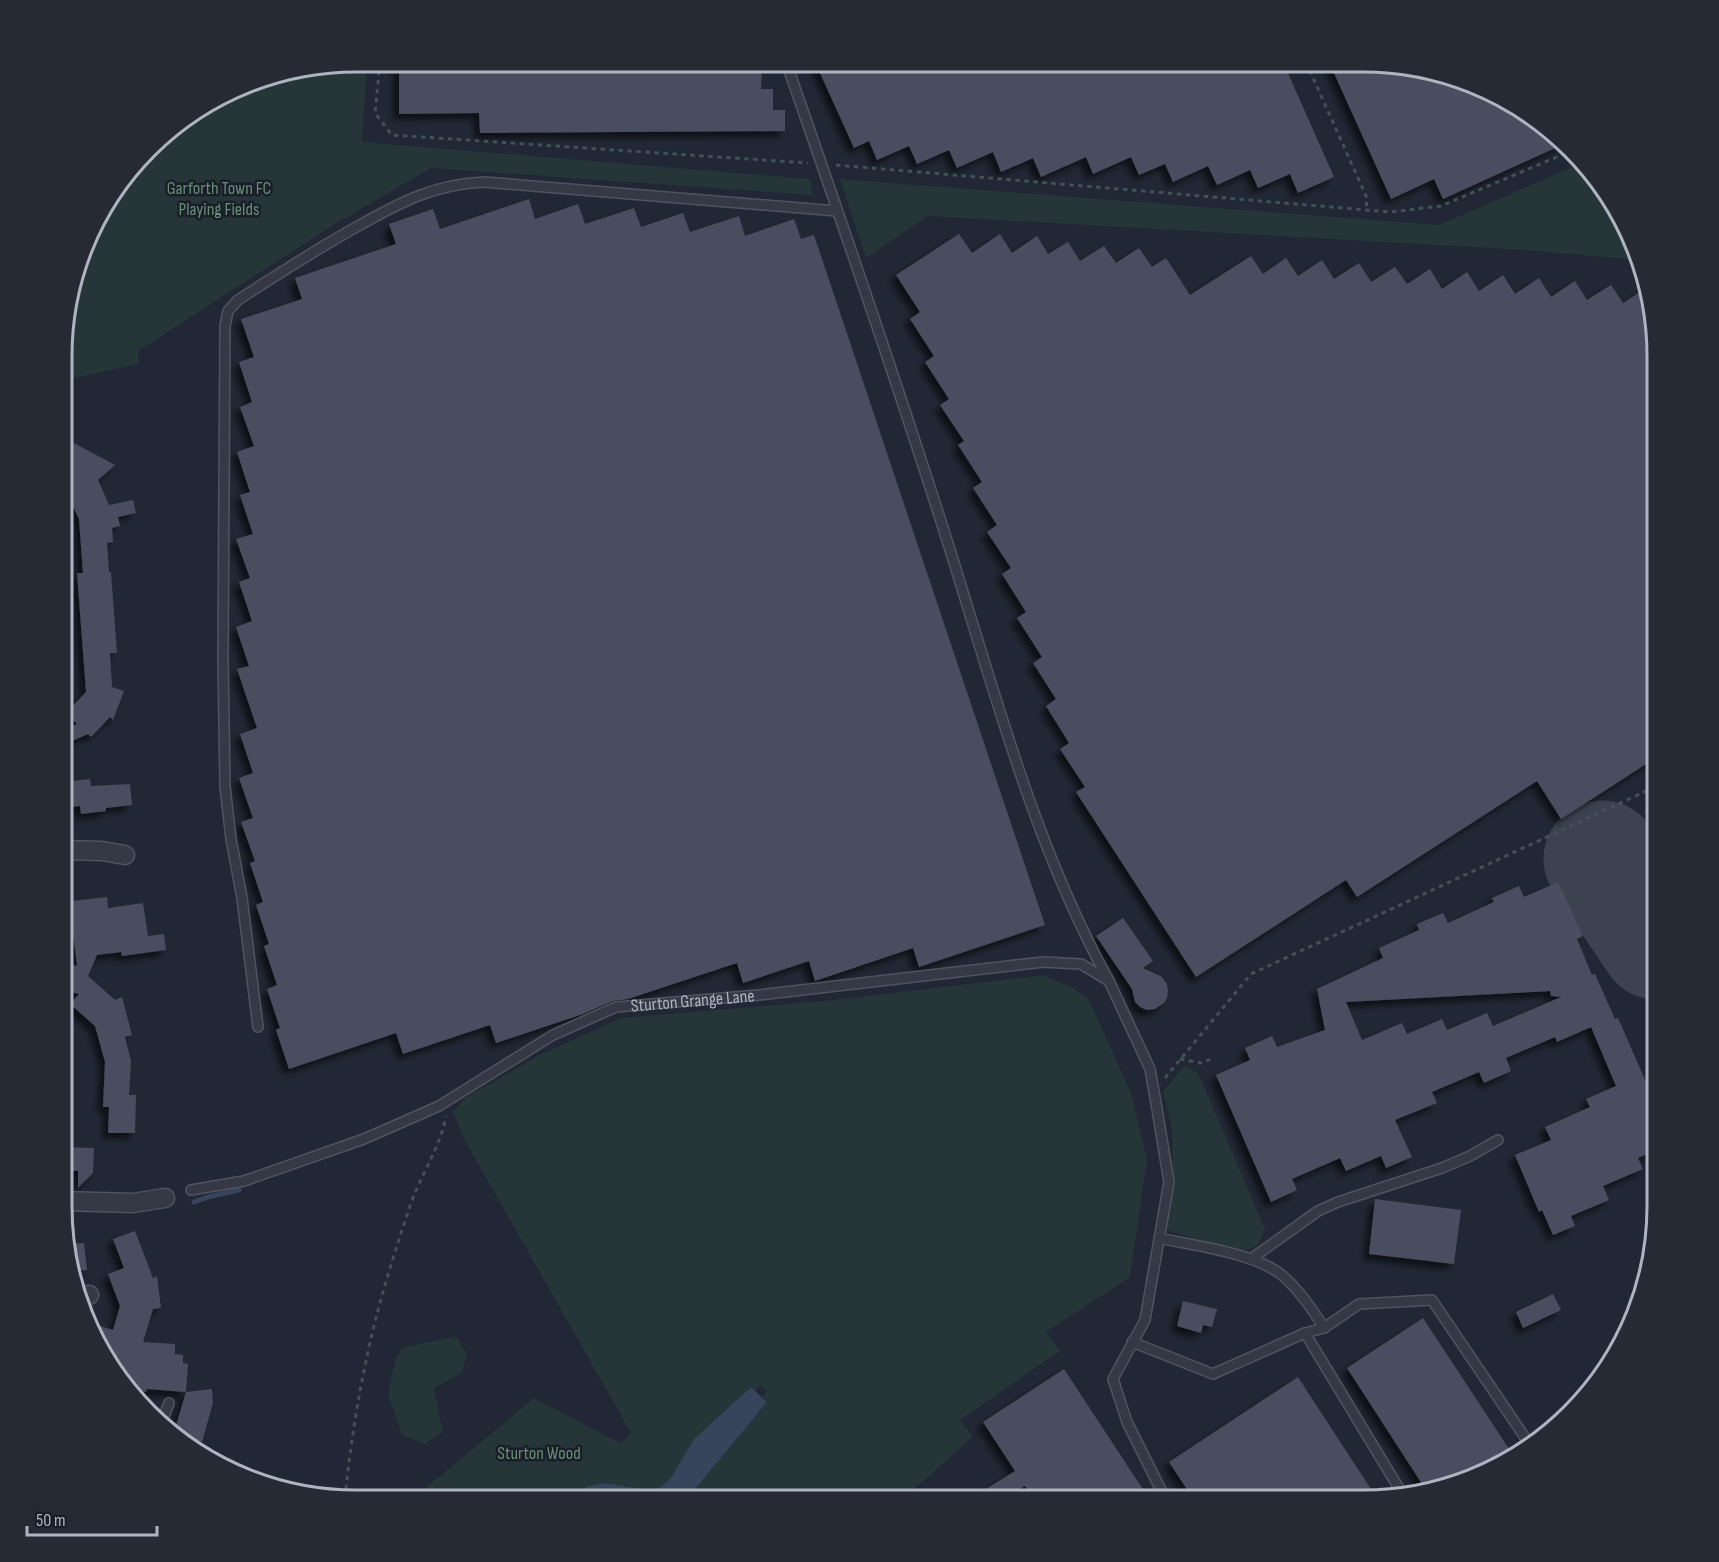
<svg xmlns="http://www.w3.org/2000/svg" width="1719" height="1562" font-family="'Sofia Sans Condensed',sans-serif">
	<defs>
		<filter id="shadow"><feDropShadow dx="-5.5" dy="5.5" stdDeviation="3" flood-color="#0009"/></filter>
	</defs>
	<rect width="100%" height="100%" fill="#212734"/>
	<path fill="#263538" d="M356,62H367L362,142L810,179L813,195L431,168L335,224L138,351L139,364L64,380V317L101,209L162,134L261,77Z
		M1584,162L1635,243L1639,260L1524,250L928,216L866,258L840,179L1439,225Z
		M1043,975L1073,988L1088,998L1132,1095L1147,1160L1130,1277L1046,1332L1060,1351L960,1420L973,1437L902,1500H695L696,1488L767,1402L762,1397L767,1391L760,1385L755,1391L751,1387L694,1439L670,1479L661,1487L650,1490L603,1483L571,1494L564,1500H411L534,1398L620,1443L631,1433L464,1139L453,1112L465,1098L542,1054L621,1018L835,1000Z
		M1185,1065L1198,1073L1265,1229L1258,1245L1241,1253L1167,1230L1173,1179L1172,1130L1163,1091Z
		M456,1336L467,1354L462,1373L434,1388L443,1432L425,1444L402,1435L388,1394L395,1360L402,1348Z"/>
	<path fill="#38435c" d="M751,1387L767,1402L696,1488L695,1500H564L586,1487L603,1483L650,1490L661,1487L670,1479L694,1439Z"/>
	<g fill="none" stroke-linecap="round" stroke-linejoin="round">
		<path stroke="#38435c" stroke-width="5" d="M194,1202L208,1197L239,1190"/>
		<path stroke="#3c4250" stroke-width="117" d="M1602,859L1657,941"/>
	</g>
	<path fill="#484e5e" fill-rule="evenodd" filter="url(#shadow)" d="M399,62H756V69L762,68L761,89H773V110H785V131L480,133L479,113L399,114Z
		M815,62H1283L1334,177L1298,193L1290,174L1258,188L1250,170L1217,185L1208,166L1173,182L1165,164L1139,175L1131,157L1093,174L1086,157L1041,177L1033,158L1001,172L993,152L957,168L949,150L917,164L909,146L877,160L869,141L854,148Z
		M1329,62H1383L1493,92L1562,145L1443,199L1434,179L1391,199Z
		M529,199L535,219L578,204L585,224L634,208L641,227L683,213L690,232L739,216L745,236L794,219L801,239L814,235L1045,925L919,967L913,948L815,981L809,961L743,983L737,963L628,999L613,1001L583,1014L496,1043L490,1025L403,1054L396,1033L289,1069L276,1030L280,1028L267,989L277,985L264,946L269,944L256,905L263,902L250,863L255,861L241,822L253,818L239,778L253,773L240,734L257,728L237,669L249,666L236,627L252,621L239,582L250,578L236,539L253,534L240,495L250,492L237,452L254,446L240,407L252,402L239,362L254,357L241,319L302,299L295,278L396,244L389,224L433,209L440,229Z
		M959,234L972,253L1000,234L1012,253L1037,236L1048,254L1068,242L1080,261L1104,246L1116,263L1139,248L1152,267L1166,258L1190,295L1251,256L1263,274L1286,258L1298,276L1322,260L1334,279L1359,263L1371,282L1395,267L1407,284L1430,269L1442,289L1467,272L1479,291L1503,275L1515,294L1539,278L1551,297L1575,281L1587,300L1611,285L1623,303L1646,288L1657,336V757L1561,819L1537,781L1357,897L1346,880L1196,977L1076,792L1085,787L1060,749L1069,743L1046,706L1056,699L1033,663L1042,657L1017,618L1026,612L1002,574L1011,568L987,532L997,525L973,488L982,482L958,445L964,441L940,405L949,399L925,362L934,356L910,319L920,312L896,275Z
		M74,443L115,465L98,480L109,505L133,500L136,513L118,517L120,526L112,528L113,542L107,543L109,572H111L117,653H110L112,687L124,691L113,720L110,717L91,737L88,734L63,745V729L77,724L66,713L86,692L77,573H83L79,519L64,488V457Z
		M90,779L91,786L130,784L132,805L106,808V811L81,814L80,806L63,808V782Z
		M1558,882L1583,936L1577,939L1592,975L1595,974L1615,1019L1618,1018L1657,1107V1150L1638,1158L1643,1169L1603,1186L1609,1200L1571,1216L1575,1226L1553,1235L1542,1210L1539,1212L1515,1155L1551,1140L1545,1127L1590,1107L1586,1099L1616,1086L1591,1027L1557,1042L1555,1037L1506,1058L1511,1071L1484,1083L1479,1072L1432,1092L1437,1103L1395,1120L1412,1157L1386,1168L1381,1156L1346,1171L1340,1158L1292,1179L1297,1190L1271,1202L1216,1075L1250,1060L1245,1048L1272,1036L1277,1047L1325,1030L1317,989L1383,958L1379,948L1419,930L1417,924L1443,913L1448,923L1494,902L1492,898L1519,886L1524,897ZM1550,991L1551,996L1561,997L1493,1026L1487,1013L1447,1030L1442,1019L1407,1034L1402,1023L1362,1040L1346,1002Z
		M107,897L108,908L143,903L148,936L164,934L166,950L122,956L121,952L97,955L88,976L115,1000L122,997L132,1035L125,1037L131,1061L129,1095H136L135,1133H108L109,1107H103L105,1062L95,1026L70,1004L79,994L63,990V963L77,966L71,916L63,917V902Z
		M1123,918L1153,961L1143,968L1162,977L1167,984L1168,991L1167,998L1164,1003L1155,1009L1147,1010L1140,1007L1135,1002L1132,989L1096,936Z
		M62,1147L94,1148L93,1173L78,1188V1171L62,1170Z
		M1375,1199L1461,1210L1454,1264L1369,1254Z
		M135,1231L153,1278L157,1276L161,1308L153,1309L143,1342L175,1344V1354L183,1355V1363L188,1364L186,1392L147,1389L146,1392L126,1386L96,1338L100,1326L113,1330L120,1306L108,1274L124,1268L113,1239Z
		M84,1243L87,1270L73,1271L66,1244Z
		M1553,1294L1561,1310L1523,1328L1516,1312Z
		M1183,1301L1217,1309L1212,1327L1203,1325L1201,1333L1177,1326Z
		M1423,1318L1513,1455L1476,1478L1426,1490L1347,1368Z
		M1064,1369L1150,1500H1034L1025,1486L1002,1500H992L986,1489L1015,1471L983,1422Z
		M1298,1377L1378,1500H1194L1169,1462Z
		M212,1389L213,1403L202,1442L196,1440L195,1444L175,1429L186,1392Z"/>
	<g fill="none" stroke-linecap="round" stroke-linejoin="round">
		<g stroke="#4f5460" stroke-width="12">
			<g id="lane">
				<path d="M786,62C843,225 899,388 951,553C996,697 1035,846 1108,979"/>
				<path d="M258,1027L242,898L231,839L225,786L223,658L225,326L228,311L238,300C278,274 318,248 360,225C401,202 435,184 484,182L837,211"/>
				<path id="s1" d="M191,1190L244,1181L364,1139L439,1106L553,1035L616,1007L759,995L1043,962L1081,964L1109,981L1150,1069L1157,1109L1169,1182L1145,1320L1113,1379L1127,1422L1166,1500"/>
				<path d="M1159,1238C1195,1246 1256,1253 1283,1276C1300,1291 1313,1310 1324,1328"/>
				<path d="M1251,1259L1318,1211L1338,1202L1442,1168L1470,1156L1498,1140"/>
				<path d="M1305,1333L1403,1495"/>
				<path d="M1132,1342L1213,1374L1305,1333L1324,1328L1359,1304L1432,1300L1530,1445"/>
				<path d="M160,1419L164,1416L169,1403"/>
			</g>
		</g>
		<g stroke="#4f5460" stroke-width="21">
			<path id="street" d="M63,850L102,851L125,855
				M62,1201L133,1203L165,1198
				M79,1296L89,1295"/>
		</g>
		<path stroke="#435055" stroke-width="3" stroke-dasharray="4.5 4.5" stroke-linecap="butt" d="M380,62L375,113L392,135L808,163
			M1306,62L1367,198L1366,209
			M836,165L1390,212L1441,206L1571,151
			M1180,1059L1201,1063L1213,1058
			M1165,1078L1251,974L1657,786
			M345,1498C351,1438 361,1377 376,1318C385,1282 397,1245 409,1209C419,1177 440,1149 446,1116"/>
		<use href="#lane" stroke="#353945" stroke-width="9"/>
		<use href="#street" stroke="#353945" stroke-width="18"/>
	</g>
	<g text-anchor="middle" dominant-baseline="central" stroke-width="5" stroke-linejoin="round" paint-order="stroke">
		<g font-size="18" fill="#698f77" stroke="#1a1e29">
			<text x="219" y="188">Garforth Town FC<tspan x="219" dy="21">Playing Fields</tspan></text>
			<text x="539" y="1453">Sturton Wood</text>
		</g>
		<g font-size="18" fill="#afb4c2" stroke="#1a1e29">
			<text stroke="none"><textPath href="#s1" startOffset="543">Sturton Grange Lane</textPath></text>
		</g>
	</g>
	<path d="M0 0H1719V1562H0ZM356 72H1363A284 284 0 0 1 1647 356V1206A284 284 0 0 1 1363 1490H356A284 284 0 0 1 72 1206V356A284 284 0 0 1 356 72Z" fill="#262a35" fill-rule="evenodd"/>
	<path fill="none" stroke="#afb4c2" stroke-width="3" d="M356 72H1363A284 284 0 0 1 1647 356V1206A284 284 0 0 1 1363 1490H356A284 284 0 0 1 72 1206V356A284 284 0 0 1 356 72Z"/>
	<path d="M27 1526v9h130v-9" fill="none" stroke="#afb4c2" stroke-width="3"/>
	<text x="36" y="1526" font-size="18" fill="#afb4c2" stroke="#1a1e29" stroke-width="4.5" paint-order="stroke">50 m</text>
</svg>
